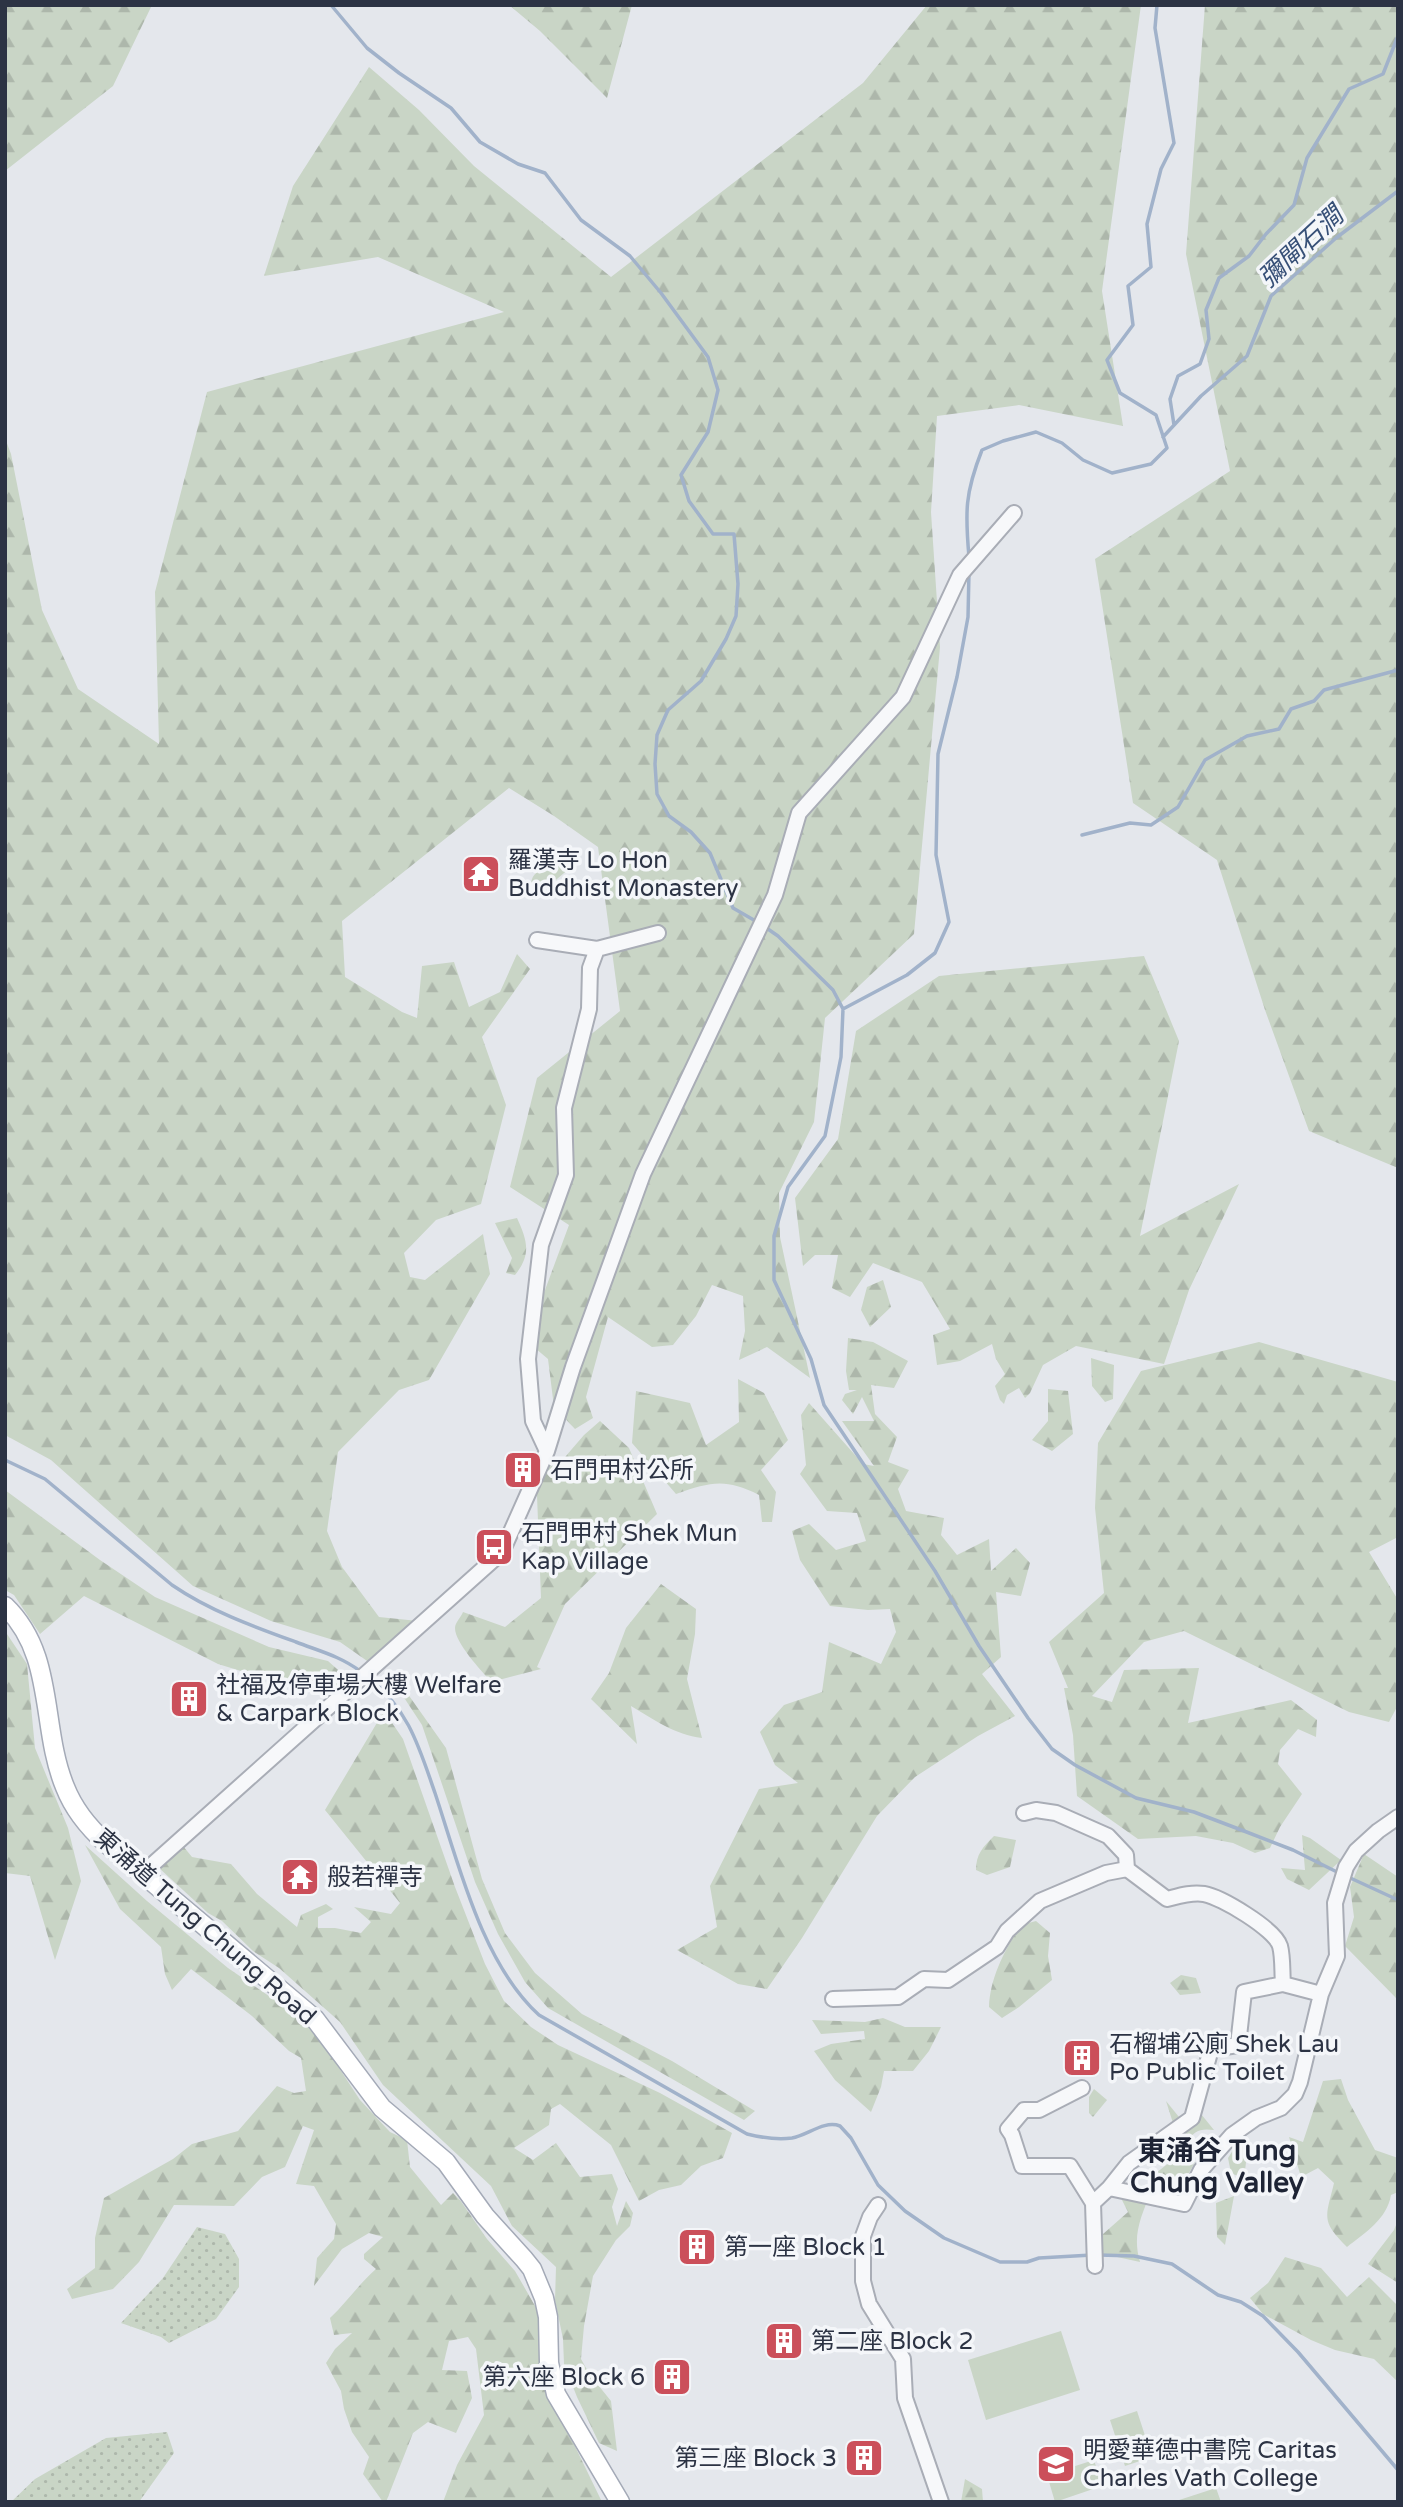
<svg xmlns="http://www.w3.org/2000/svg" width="1403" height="2507" font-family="'Varela Round','Noto Sans TC',sans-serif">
	<defs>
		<pattern id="grass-dots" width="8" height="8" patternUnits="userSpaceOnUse" patternTransform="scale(1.75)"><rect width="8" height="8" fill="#c9d5c6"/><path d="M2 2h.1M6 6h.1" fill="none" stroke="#adb7ab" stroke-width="1.8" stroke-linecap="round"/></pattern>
		<pattern id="forest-firs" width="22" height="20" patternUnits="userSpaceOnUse" patternTransform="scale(1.75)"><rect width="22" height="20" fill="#c9d5c6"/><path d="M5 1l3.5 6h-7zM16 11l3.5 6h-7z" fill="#adb7ab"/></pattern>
		<pattern id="park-crowns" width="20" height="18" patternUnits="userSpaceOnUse" patternTransform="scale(1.75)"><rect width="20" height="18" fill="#c9d5c6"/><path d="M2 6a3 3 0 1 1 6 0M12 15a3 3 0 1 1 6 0" fill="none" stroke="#adb7ab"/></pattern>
	</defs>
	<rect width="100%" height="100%" fill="#e4e7ec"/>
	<path fill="url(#grass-dots)" d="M197,2227L225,2234L239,2259V2287L216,2319L169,2343L161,2337L121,2323L163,2278Z
		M167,2432L174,2453L139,2502H11L35,2479L106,2438Z"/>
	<path fill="url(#forest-firs)" d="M5,5H152L113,86L5,171Z
		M509,5H632L607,98L540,31Z
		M927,5H1141L1102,291L1123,426L1019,405L937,416L931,512L940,647L914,934L825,1018L814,1122L779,1193L780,1237L810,1378L767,1347L739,1360L745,1331L743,1296L712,1285L696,1316L673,1345L652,1347L608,1317L586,1397L593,1418L575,1429L554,1407L548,1359L535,1348L538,1309L569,1225L510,1187L537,1078L620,1011L598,847L554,816L509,788L342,921L345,977L402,1012L417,1018L422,966L454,962L469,1007L500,992L517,954L530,969L482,1037L506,1105L481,1204L436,1220L404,1253L410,1277L425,1280L483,1234L490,1274L429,1380L399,1390L338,1452L327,1531L342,1567L379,1617L418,1621L370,1663L340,1642L271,1621L193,1586L51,1460L5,1435V438L11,454L42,610L78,689L159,744L155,592L207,392L504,312L378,257L264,276L293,186L369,67L419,110L474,166L611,277L863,83Z
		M1205,5H1398V1168L1309,1131L1265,1010L1217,860L1133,803L1095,559L1230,471L1186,254Z
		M558,859L570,868L532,900C528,871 535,874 558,859Z
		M1144,956L1179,1041L1140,1236L1239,1184L1189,1290L1164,1364L1076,1346L1043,1365L1030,1393L1025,1398L1019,1388L1007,1395L1004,1404L1000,1400L995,1386L1005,1374L996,1359L992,1344L960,1361L937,1365L933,1335L950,1329L922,1282L873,1263L850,1297L832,1288L838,1255H815L803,1266L795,1198L838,1139L856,1031L939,976Z
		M517,1218C527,1240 532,1254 515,1275L506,1273L512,1258L495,1223Z
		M883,1280L891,1307L870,1327L861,1310L867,1287Z
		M848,1338L873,1342L908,1361L894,1388L871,1385L875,1414L897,1437L888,1462L909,1470L898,1489L906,1511L944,1518L941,1535L957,1555L989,1539L991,1571L1016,1548L1030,1563L1021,1596L996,1592L1001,1657L982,1674L1015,1716L978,1736L915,1777L877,1816L802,1938L767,1989L738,1984L677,1950L717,1927L710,1886L759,1789L798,1783L775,1765L760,1732L784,1705L822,1692L829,1642L881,1664L896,1632L890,1609L868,1610L830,1606L800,1560L792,1531L809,1524L836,1550L866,1541L857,1513L827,1511L800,1474L806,1465L801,1415L809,1403L863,1464L874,1466L842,1421H874L862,1397L853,1414L842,1400L845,1394L857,1390H849L846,1371Z
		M1259,1342L1398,1382V1537L1369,1552L1398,1600V1705L1389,1722L1349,1712L1184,1631L1144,1642L1092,1696L1112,1702L1124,1670L1199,1668L1188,1723L1291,1700L1317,1720L1316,1737L1298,1729L1280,1750L1278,1764L1302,1794L1280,1827L1270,1848L1255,1853L1233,1843L1196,1836L1138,1839L1077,1796L1073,1735L1064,1688H1068L1049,1642L1104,1593L1095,1508L1098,1443L1141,1371Z
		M1091,1358L1114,1365L1113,1399L1105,1402L1092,1386Z
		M738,1379L764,1393L788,1440L761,1470L776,1492L772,1522H762L759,1495C725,1478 711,1482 676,1494L632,1443L636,1391L690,1403L706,1445L739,1422Z
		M1048,1389L1068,1391L1073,1434L1052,1451L1032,1440L1048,1421Z
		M600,1421L629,1448L657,1514L565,1604L537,1667L541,1669L491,1682C481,1670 455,1643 455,1628C455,1623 461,1617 463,1612L505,1627L541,1598L536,1470L559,1464L584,1435Z
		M5,1490L100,1560L155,1597L269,1647L328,1661L346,1677L329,1695L306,1689L282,1679L254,1675L218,1664L84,1596L40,1634L14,1595L5,1590Z
		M661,1584L696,1609L695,1634L687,1679L702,1738C675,1735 653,1719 631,1706L637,1744L591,1699L609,1673L626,1628Z
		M5,1631L27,1664L35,1748L68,1828L81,1881L55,1960L30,1876L5,1873Z
		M405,1690L446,1748L482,1879L505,1933L535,1973L582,2014L672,2061L755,2111L744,2120L548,2008L525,1982L498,1934L475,1882L422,1725L401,1693Z
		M384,1711L403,1739L455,1887L485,1964L504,2001L531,2027L558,2045L660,2093L732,2133L723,2158L701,2166L681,2185L659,2190L639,2201L611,2145L560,2104L551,2109L549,2125L514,2148L533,2160L556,2143L580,2177L612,2174L618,2189L612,2207L617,2226L626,2201L633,2213L630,2226L616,2240L593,2276L584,2326L581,2359L590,2375L611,2401L617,2451L599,2443L577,2397L564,2364L563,2339L555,2300L556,2267L512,2226L491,2186L383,2085L340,2022L279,1968L253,1951L222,1921L208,1913L159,1868L183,1846L192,1857L231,1864L257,1894L297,1927L301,1915L326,1904L333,1909L318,1917V1928H335L361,1933L371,1922L354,1907L391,1914L400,1903L325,1810Z
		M1302,1835L1310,1838L1341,1860L1309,1890L1287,1879L1281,1868L1305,1870Z
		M994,1836L1016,1840L1010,1867L987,1875L976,1870C976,1854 983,1847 994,1836Z
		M85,1845L147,1901L228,1968L311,2025L360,2100L390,2132L407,2140L410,2167L441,2205L453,2193L460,2200L487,2239L515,2271L538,2311L554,2403L602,2502H443L457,2465L484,2415L476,2349L468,2337L449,2341L442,2370L467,2371L472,2398L456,2433L428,2422L413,2433L386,2502H383L363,2474L369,2457L352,2432L344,2409L341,2391L326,2363L335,2349L352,2333L334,2335L330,2318C347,2302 359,2284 376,2269L364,2259V2254L383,2237L369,2233L342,2249L314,2286L317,2258L334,2239L336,2224L314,2186L296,2184L314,2130L303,2126L285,2167L262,2177L234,2206L174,2205L139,2262L113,2289L72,2299L67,2289L95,2268V2238L104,2198L173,2159L192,2144L238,2131L277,2086L294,2093L306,2091L301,2058L289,2051L252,2016L191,1969L172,1990L165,1974L161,1947L120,1909Z
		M1364,1854L1398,1877V2000L1345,1946L1354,1917L1350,1887Z
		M1036,1921L1050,1933L1048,1956L1052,1980L1019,2007L1002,2018L989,2007C990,1978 1005,1949 1021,1925Z
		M1181,1975L1196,1978L1201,1993L1180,1995L1170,1983Z
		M883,2018L905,2027H941L929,2051L913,2071H884L881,2087L871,2112L835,2080L814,2051L831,2044L865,2039L864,2031L821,2034L812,2020L865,2022Z
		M1341,2079L1348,2100L1375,2150L1398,2158V2192L1391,2195C1387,2219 1365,2233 1347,2247C1320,2220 1326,2217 1334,2183L1318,2168L1301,2177L1289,2137L1303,2142L1323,2081Z
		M1166,2101L1179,2117L1201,2114L1214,2130C1200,2128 1193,2131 1186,2144L1195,2162L1189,2173L1171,2183L1151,2177L1175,2158L1168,2147L1173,2123Z
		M1240,2139L1247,2154L1244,2179L1231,2173L1228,2158Z
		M1151,2192C1141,2217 1132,2235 1140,2262L1099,2253L1103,2234L1128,2212L1122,2200Z
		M1234,2196L1225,2245L1217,2237L1216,2203Z
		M1398,2220V2283L1368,2264L1394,2230Z
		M1285,2257L1321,2268L1347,2297L1369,2277L1398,2306V2382L1374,2359L1335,2350L1311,2340L1263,2314L1250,2298L1268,2283Z
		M965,2479L982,2489L983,2502H961Z"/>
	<path fill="url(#park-crowns)" d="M1094,2089L1107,2100L1093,2117L1089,2113V2097Z"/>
	<path fill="#c9d5c6" d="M1061,2331L1080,2390L986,2420L968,2360Z
		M1137,2411L1152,2457L1125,2466L1110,2420Z
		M1094,2460L1102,2486L1055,2502L1047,2475Z
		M1216,2488L1221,2502H1173Z"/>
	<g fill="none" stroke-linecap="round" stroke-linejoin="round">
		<path stroke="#a1b2ca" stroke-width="3.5" d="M331,5L367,48L399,73L451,108L480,142L518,164L545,173L581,220L630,256L661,293L708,357L718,390L708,432L681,475L689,501L713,534H734L738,584L736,616L726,639L701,681L668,710L657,735L655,764L657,794L669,816L691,832L710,853L733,908L759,923
			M1174,425L1170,399L1178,376L1200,364L1209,339L1206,310L1219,278L1249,256L1266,234L1294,205L1307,158L1349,89L1383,74L1398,36
			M1163,437L1201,396L1247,356L1271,296L1336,238L1398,191
			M969,557C965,512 965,493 982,450L1003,441L1036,432L1062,443L1083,460L1112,473L1151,464L1167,448L1156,415L1120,393L1107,360L1133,325L1128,286L1151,267L1147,224L1161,169L1174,143L1155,28L1157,5
			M1082,835L1130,823L1151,825L1178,807L1205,760L1247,736L1279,729L1291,709L1314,701L1324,690L1398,670
			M765,927L778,936L833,990L843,1009L841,1057L825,1136L788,1187L774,1236V1280L811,1359L824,1405L935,1571L979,1646L1028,1718L1052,1749L1075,1765L1136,1798L1194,1812L1244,1831L1293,1850L1339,1873
			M843,1009L907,975L935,953L949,922L936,855L938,754L957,677L968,617L969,572
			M5,1460L45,1479L172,1585C210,1611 252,1626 296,1642C319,1651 340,1656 360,1671
			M369,1678C409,1710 419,1747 435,1793C459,1865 482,1963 539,2015L747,2134C763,2138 776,2140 792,2138C808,2135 824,2120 840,2126L851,2138L878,2185L905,2211L944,2238L1000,2262H1027L1039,2258L1092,2255
			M1346,1876L1398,1900
			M1099,2255L1134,2256L1172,2264L1218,2295L1241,2302L1263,2316L1298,2352L1398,2470"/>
		<g stroke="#a9adb6" stroke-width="18">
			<path id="minor" d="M537,940L597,949L590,968L589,1009L564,1108L566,1175L541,1245L528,1359L533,1421L547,1451
				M597,949L658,933
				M1024,1813L1036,1810L1056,1813L1108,1836L1126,1855L1127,1869L1167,1899C1179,1896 1191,1892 1204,1894C1221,1897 1275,1929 1280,1946C1283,1957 1282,1972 1283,1984
				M143,1873L502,1552L547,1451L573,1367L643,1174L775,895L799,813L903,697L960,575L1014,513
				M833,1999L898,1997L924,1979L948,1980L997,1947L1007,1931L1040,1901L1106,1873L1127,1869
				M1082,2088L1039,2110H1024L1008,2129L1012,2135L1022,2166H1070L1093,2203L1095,2266
				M1109,2188L1184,2204L1201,2170L1232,2135L1256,2118L1281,2108L1295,2094L1300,2082L1321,1994L1337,1956L1335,1903L1346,1867L1356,1851L1378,1831L1398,1817
				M1093,2203L1109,2188L1129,2163L1192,2118L1211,2049L1238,2045L1244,1992L1283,1984L1321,1994
				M878,2205L870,2217L863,2236V2281L869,2304L903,2359L905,2398L941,2502"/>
		</g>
		<g stroke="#a4aab7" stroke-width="21">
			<path id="major" d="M5,1606C56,1655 40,1727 65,1787C74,1810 88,1827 106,1843L315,2019L382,2108L446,2162L485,2216L524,2259L532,2269L544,2298L548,2317L549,2363L556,2394L620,2502"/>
		</g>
		<use href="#minor" stroke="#f7f8fa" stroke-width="14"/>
		<use href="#major" stroke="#fff" stroke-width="18"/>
	</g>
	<defs>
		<g id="temple-square" transform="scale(2.0125)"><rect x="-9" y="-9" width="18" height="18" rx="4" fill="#cb4f5a" stroke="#f4f6f9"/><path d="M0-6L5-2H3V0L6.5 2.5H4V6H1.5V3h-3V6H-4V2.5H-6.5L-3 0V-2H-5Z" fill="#fff"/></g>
		<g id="building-square" transform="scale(2.0125)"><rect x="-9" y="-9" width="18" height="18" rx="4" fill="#cb4f5a" stroke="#f4f6f9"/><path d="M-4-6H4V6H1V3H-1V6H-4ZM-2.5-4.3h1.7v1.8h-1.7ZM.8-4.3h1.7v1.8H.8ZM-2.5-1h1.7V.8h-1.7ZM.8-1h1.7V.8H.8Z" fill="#fff"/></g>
		<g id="bus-square" transform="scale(2.0125)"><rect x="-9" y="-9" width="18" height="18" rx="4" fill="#cb4f5a" stroke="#f4f6f9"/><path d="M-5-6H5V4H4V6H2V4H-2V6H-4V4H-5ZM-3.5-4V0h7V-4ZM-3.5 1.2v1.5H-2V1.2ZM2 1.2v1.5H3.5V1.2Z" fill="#fff"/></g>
		<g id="school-square" transform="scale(2.0125)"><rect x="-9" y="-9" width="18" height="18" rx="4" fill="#cb4f5a" stroke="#f4f6f9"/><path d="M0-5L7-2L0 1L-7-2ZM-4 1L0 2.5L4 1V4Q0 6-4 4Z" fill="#fff"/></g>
	</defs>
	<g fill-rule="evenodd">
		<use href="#temple-square" x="481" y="874"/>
		<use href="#building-square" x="523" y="1470"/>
		<use href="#bus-square" x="494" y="1547"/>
		<use href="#building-square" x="189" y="1699"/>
		<use href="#temple-square" x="300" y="1877"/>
		<use href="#building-square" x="1082" y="2058"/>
		<use href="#building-square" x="697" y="2247"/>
		<use href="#building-square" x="784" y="2341"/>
		<use href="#building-square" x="672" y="2377"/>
		<use href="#building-square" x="864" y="2458"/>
		<use href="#school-square" x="1056" y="2464"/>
	</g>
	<g text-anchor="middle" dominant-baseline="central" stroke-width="7" stroke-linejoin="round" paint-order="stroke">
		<g font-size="24" fill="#2c3344" stroke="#f4f6f9" text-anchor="start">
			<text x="508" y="860">羅漢寺 Lo Hon<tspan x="508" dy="28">Buddhist Monastery</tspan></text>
			<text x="550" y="1470">石門甲村公所</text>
			<text x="521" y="1533">石門甲村 Shek Mun<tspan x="521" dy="28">Kap Village</tspan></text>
			<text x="216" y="1685">社福及停車場大樓 Welfare<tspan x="216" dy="28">&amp; Carpark Block</tspan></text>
			<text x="327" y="1877">般若禪寺</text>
			<text x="1109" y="2044">石榴埔公廁 Shek Lau<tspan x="1109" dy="28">Po Public Toilet</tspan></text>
			<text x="724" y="2247">第一座 Block 1</text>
			<text x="811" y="2341">第二座 Block 2</text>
			<text x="645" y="2377" text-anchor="end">第六座 Block 6</text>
			<text x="1083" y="2450">明愛華德中書院 Caritas<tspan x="1083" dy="28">Charles Vath College</tspan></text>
			<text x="837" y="2458" text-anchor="end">第三座 Block 3</text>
		</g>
		<g font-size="24" fill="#2c3344" stroke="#f4f6f9">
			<text transform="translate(205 1927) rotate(41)">東涌道 Tung Chung Road</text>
		</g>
		<g font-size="26" font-style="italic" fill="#375077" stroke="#f4f6f9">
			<text transform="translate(1301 247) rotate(-43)">彌閘石澗</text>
		</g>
		<g font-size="28" font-weight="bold" fill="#1e2435" stroke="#f4f6f9">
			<text x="1217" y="2151">東涌谷 Tung<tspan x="1217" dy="32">Chung Valley</tspan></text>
		</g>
	</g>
	<rect width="1403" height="2507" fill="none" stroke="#2c3344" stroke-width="14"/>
</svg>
